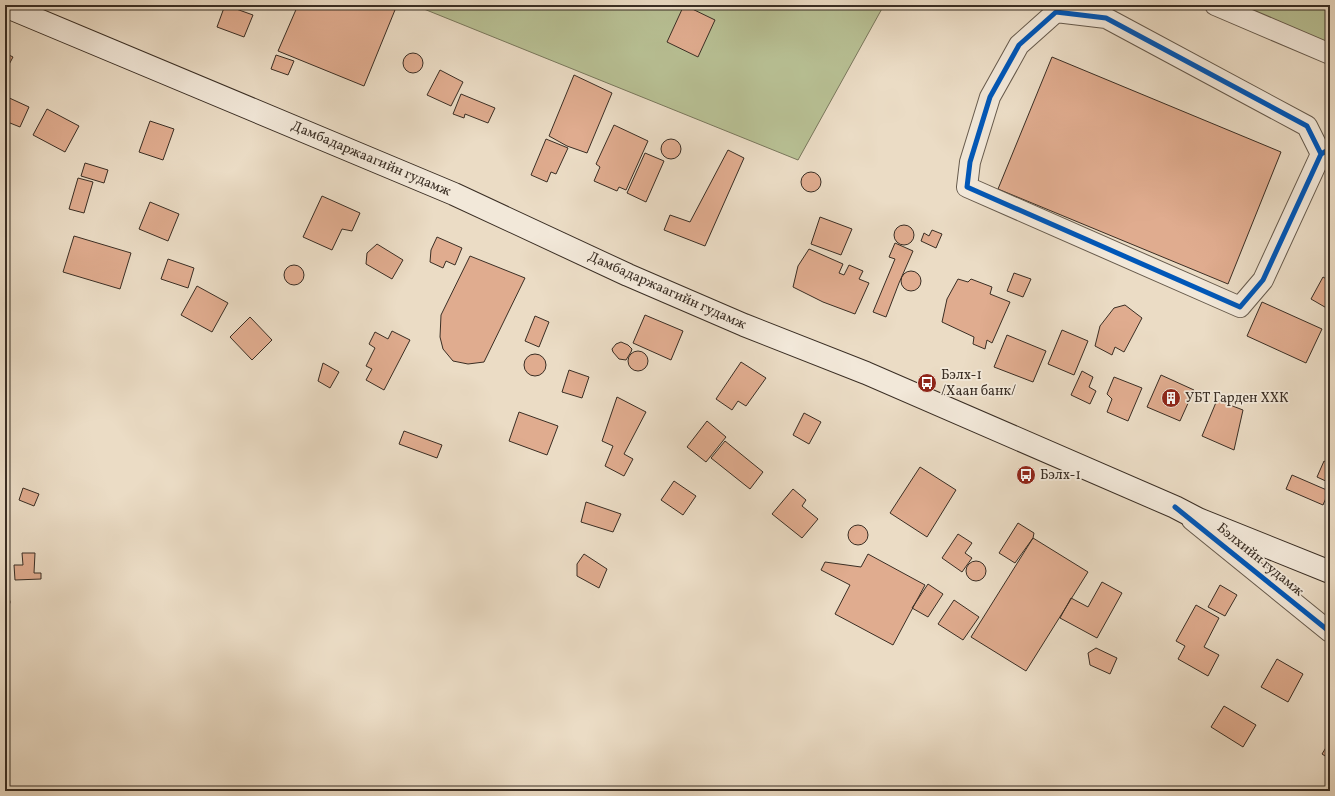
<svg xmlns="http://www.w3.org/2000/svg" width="1335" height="796" font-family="Vollkorn,serif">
	<rect width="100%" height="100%" fill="#ebdcc5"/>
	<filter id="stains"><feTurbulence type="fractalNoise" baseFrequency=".005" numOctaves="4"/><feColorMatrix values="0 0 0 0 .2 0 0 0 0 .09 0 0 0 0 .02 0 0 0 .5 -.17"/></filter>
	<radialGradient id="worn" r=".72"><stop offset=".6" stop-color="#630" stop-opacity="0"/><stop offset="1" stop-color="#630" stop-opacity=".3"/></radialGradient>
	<path fill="#b8c094" stroke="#79775c" d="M414,5H884L798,160Z
		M1220,5H1330V56Z"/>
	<path fill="#e0ac8f" stroke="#3a2e24" d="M225,5L253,15L244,37L217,27Z
		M298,5H397L364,86L278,51Z
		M684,5L715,20L698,57L667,42Z
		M5,53L13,57L5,72Z
		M403 63a10 10 0 1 1 20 0a10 10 0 1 1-20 0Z
		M276,55L294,61L288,75L271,69Z
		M1052,57L1281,152L1228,284L998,189Z
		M440,70L463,82L451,106L427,95Z
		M574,75L612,93L587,153L567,146L549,136Z
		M461,94L495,108L488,123L465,114L464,118L453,114Z
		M5,96L29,107L20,127L5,121Z
		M47,109L79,126L65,152L33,135Z
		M150,121L174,129L163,160L139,152Z
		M614,125L648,141L626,190L619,187L617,191L594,181L600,167L596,164Z
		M661 149a10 10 0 1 1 20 0a10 10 0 1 1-20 0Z
		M546,139L568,148L556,174L551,172L547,182L531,175Z
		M728,150L744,158L705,246L664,230L670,215L690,222Z
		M645,153L664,161L646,202L627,193Z
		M85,163L108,170L104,183L81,176Z
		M801 182a10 10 0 1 1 20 0a10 10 0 1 1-20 0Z
		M78,178L93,182L84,213L69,209Z
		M322,196L360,213L352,231L342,229L332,250L303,237Z
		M150,202L179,214L168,241L139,229Z
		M820,217L852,229L841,255L811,244Z
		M894 235a10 10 0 1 1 20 0a10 10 0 1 1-20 0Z
		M932,230L942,234L936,248L921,241L924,233L929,236Z
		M74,236L131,253L120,289L63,272Z
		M437,237L462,248L455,265L446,261L443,268L430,262L431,250Z
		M895,243L913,251L899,283L886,317L873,312L895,259L889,257Z
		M377,244L403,260L392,279L366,264L367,253Z
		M809,249L843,264L839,273L844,275L849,265L863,271L859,279L869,283L855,314L823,302L793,287L798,266Z
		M470,256L525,278L484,362L468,364L453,361L443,349L440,337L441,315Z
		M168,259L194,268L188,288L161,279Z
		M284 275a10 10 0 1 1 20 0a10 10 0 1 1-20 0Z
		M901 281a10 10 0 1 1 20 0a10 10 0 1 1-20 0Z
		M1014,273L1031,279L1023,297L1007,291Z
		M1323,277L1330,281V310L1311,299Z
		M958,279L968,282L971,279L992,287L990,294L1010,302L992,343L987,340L985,349L973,344L974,337L942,322L947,299Z
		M197,286L228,303L212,332L181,315Z
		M1262,302L1322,329L1306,363L1247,336Z
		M1125,305L1142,318L1124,352L1115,347L1112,355L1095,346L1100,326L1114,308Z
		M645,315L683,331L671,360L633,343Z
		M535,316L549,322L539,347L525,341Z
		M250,317L272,340L252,360L230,337Z
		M1062,330L1088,341L1074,375L1048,364Z
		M392,331L410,340L384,390L366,380L372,369L366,366L375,348L369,344L375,332L388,339Z
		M1007,335L1046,351L1033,382L994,367Z
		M621,342L628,345L632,349L631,352L626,360L619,359L613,352L612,349L616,344Z
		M628 361a10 10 0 1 1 20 0a10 10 0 1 1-20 0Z
		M524 365a11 11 0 1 1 22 0a11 11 0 1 1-22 0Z
		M741,362L766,378L746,406L738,401L732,410L716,399Z
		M323,363L339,372L330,388L318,381Z
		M569,370L589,377L582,398L562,392Z
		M1082,371L1093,377L1089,387L1096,391L1090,404L1071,395Z
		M1161,375L1194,390L1180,421L1147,407Z
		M1114,377L1142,388L1128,421L1107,412L1112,399L1107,394Z
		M617,397L646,412L624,454L633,459L624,476L605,466L613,446L602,441Z
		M1217,400L1243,410L1234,450L1202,436Z
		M519,412L558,426L547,455L509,441Z
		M804,413L821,422L809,444L793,435Z
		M707,421L726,437L706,462L687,447Z
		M404,431L442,445L437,458L399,444Z
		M725,441L763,472L750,489L711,458Z
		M1324,461L1330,464V483L1317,477Z
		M920,467L956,490L927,537L890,513Z
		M1292,475L1329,491L1323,505L1286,489Z
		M674,481L696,496L683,515L661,500Z
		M23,488L39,494L34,506L19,500Z
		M793,489L806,500L802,506L818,519L802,538L772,514Z
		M586,502L621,514L613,532L581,522Z
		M1018,523L1034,533L1033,538L1015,563L999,553Z
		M848 535a10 10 0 1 1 20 0a10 10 0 1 1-20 0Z
		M958,534L972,543L965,553L972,558L962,572L942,558Z
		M1033,538L1088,572L1026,671L971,637Z
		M22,553H35L34,573H41V579L15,580L14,565H23Z
		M584,554L607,569L599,588L577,576V564Z
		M868,554L925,585L893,645L835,614L850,585L821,570L825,562L861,567Z
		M966 571a10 10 0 1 1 20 0a10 10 0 1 1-20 0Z
		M1102,582L1122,593L1097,638L1060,618L1071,598L1088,607Z
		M928,584L943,594L928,617L912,608Z
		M1220,585L1237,595L1225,616L1208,607Z
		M5,593L9,598L10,602L9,606L5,610Z
		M954,600L979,617L963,640L938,624Z
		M1196,605L1219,618L1204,647L1219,655L1208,676L1178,659L1185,646L1176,641Z
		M1096,648L1117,658L1110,674L1090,665L1088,653Z
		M1277,659L1303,674L1288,702L1261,687Z
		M1224,706L1256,725L1243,747L1211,727Z
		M1330,741V759L1322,754Z"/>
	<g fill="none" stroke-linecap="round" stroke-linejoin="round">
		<g stroke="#665a4c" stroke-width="22">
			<path id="minor" d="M1215,5L1330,54
				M1321,154L1307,126L1106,18L1056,12L1019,45L990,97L970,162L967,187L1240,307L1263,280L1321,154L1330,149
				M1192,520L1330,632"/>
		</g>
		<g stroke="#3a2e24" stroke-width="24">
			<path id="secondary" d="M5,6L454,194L628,275L744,325L866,373L1175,507L1198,519L1330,572"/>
		</g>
		<use href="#minor" stroke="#f2e8d9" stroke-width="20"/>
		<use href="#secondary" stroke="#f2e8d9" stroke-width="22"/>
		<g stroke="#f2e8d9" stroke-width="8">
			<path id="cycleway" d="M1321,154L1307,126L1106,18L1056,12L1019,45L990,97L970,162L967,187L1240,307L1263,280L1321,154L1330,149
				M1175,507L1330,632"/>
		</g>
		<use href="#cycleway" stroke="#0057b8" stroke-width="5"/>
	</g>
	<defs>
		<g id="bus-disc" transform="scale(1)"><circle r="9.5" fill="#8f2418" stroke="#f2e8d9"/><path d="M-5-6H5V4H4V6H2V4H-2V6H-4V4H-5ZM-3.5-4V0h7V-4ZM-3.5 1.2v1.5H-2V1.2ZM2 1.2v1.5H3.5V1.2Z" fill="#fff"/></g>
		<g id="building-disc" transform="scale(1)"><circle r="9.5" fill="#8f2418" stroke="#f2e8d9"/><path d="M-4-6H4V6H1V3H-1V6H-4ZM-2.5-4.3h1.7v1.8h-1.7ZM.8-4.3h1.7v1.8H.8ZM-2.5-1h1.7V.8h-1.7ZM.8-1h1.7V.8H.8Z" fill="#fff"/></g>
	</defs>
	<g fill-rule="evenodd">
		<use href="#bus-disc" x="927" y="383"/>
		<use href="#building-disc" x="1171" y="398"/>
		<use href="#bus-disc" x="1026" y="475"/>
	</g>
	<g text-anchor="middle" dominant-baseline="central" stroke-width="3.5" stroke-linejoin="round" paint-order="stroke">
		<g font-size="14" fill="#3a2e24" stroke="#f2e8d9">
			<text transform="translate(371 159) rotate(23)">Дамбадаржаагийн гудамж</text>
			<text transform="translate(667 291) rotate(24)">Дамбадаржаагийн гудамж</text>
			<text transform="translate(1260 560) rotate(39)">Бэлхийн гудамж</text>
		</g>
		<g font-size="14" fill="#3a2e24" stroke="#f2e8d9" text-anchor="start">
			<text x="941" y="375">Бэлх-1<tspan x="941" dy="16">/Хаан банк/</tspan></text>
			<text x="1185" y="398">УБТ Гарден ХХК</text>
			<text x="1040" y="475">Бэлх-1</text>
		</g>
	</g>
	<rect width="1335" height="796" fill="none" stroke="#ebdcc5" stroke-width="20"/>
	<rect x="6" y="6" width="1323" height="784" fill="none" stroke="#3a2e24" stroke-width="2"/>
	<rect x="10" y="10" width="1315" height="776" fill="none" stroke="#3a2e24"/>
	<rect width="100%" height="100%" filter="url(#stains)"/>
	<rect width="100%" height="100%" fill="url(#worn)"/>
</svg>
